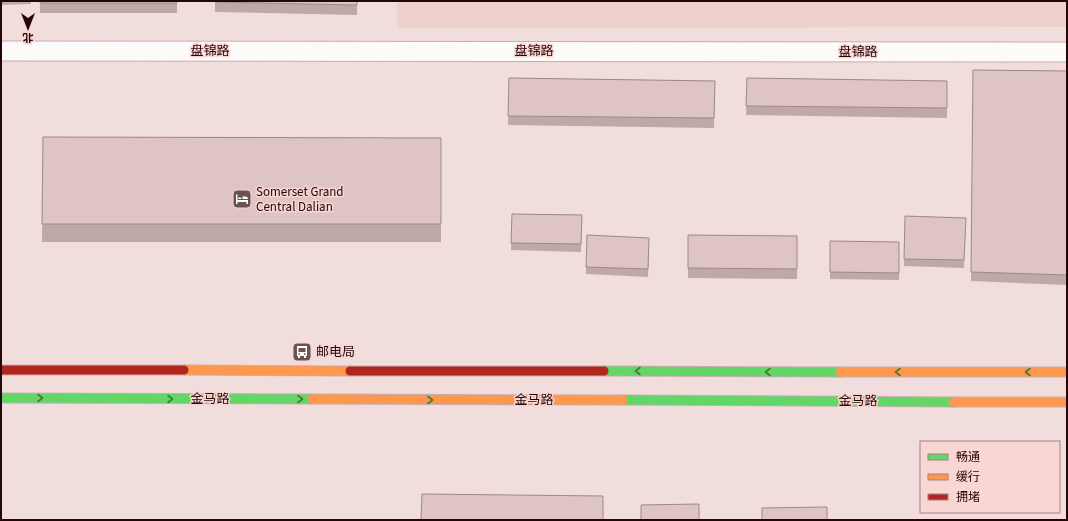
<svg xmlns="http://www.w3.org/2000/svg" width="1068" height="521" font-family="'Source Sans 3','Noto Sans SC',sans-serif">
	<rect width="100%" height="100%" fill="#f1dddb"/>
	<path fill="#eed0cd" d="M397,1H1067V27L397,28Z"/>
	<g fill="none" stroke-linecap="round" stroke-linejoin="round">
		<g stroke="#c7aead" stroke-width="21">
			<path id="street" d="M1,51L1067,52"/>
		</g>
		<g stroke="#c7aead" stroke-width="11">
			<path id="fast" d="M604,371L840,372
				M1,398L312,399
				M623,400L953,402"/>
		</g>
		<g stroke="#c7aead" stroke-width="11">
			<path id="slow" d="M184,370L350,371
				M840,372H1067
				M312,399L623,400
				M953,402H1067"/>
		</g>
		<g stroke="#c7aead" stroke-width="11">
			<path id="jam" d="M1,370H184
				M350,371H604"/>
		</g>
		<use href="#street" stroke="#fdfafa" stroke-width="19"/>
		<use href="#fast" stroke="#63d668" stroke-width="9"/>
		<use href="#slow" stroke="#ff974d" stroke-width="9"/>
		<use href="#jam" stroke="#b3261e" stroke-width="9"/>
	</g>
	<path fill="#bfa9a8" d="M1,1H31V4L1,5Z
		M40,1H177V13H40Z
		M215,1H357V15L215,12Z
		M973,70L1067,71V285L971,281Z
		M509,78L715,81L714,128L508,125Z
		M747,78L947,81V118L746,115Z
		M43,137L441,138V242H42Z
		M512,214L582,215L581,252L511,250Z
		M905,216L966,218L964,268L904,266Z
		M688,235L797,236V279L688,278Z
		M830,241L899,242V280L830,279Z
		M649,245L648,277L586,274V267Z"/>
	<path fill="#dec4c3" stroke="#9b8988" d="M40,1H177V3H40Z
		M215,1H357V5L215,2Z
		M973,70L1067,71V275L971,272Z
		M509,78L715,81L714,118L508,116Z
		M747,78L947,81V108L746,106Z
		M43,137L441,138V224H42Z
		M512,214L582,215L581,244L511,243Z
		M905,216L966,218L964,260L904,259Z
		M587,235L649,238L648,269L586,267Z
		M688,235L797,236V269L688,268Z
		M830,241L899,242V273L830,272Z
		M422,494L603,496V520H421Z
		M699,504V520H641V505Z
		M827,507V520H762V508Z"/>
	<defs><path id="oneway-chevron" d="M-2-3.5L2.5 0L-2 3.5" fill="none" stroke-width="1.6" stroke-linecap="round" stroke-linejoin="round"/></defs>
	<g stroke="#46783c">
		<use href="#oneway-chevron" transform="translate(638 371) rotate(-180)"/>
		<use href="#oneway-chevron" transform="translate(768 372) rotate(-180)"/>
		<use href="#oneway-chevron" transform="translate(898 372) rotate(-180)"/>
		<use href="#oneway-chevron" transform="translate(1028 372) rotate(-180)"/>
		<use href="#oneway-chevron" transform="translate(40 398)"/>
		<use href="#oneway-chevron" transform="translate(170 399)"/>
		<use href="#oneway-chevron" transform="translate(300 399)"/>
		<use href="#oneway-chevron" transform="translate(430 400)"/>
	</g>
	<defs>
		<g id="hotel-square" transform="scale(1)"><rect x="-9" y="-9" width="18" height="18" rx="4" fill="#6b5151" stroke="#f9d5d3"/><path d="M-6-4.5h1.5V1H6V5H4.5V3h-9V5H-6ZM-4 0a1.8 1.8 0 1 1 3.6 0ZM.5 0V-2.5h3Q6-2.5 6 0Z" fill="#fff"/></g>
		<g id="bus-square" transform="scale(1)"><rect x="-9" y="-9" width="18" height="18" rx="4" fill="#6b5151" stroke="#f9d5d3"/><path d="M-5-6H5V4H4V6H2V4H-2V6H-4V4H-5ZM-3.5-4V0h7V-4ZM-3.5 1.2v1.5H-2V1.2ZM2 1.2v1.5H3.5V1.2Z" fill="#fff"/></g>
	</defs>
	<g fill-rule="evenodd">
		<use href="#hotel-square" x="242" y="199"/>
		<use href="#bus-square" x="302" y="352"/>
	</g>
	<g text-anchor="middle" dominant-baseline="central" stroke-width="3" stroke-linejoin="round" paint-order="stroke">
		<g font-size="13" fill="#230607" stroke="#f9d5d3">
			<text x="210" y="51">盘锦路</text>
			<text x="534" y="51">盘锦路</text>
			<text x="858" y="52">盘锦路</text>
			<text x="210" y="399">金马路</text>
			<text x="534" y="400">金马路</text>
			<text x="858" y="401">金马路</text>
		</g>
		<g font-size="13" fill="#230607" stroke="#f9d5d3" text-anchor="start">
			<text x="256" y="192">Somerset Grand<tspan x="256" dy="15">Central Dalian</tspan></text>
			<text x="316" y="352">邮电局</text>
		</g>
	</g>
	<rect width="1068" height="521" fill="none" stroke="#230607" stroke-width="4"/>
	<rect x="920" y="441" width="140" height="72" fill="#f9d5d3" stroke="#a38281"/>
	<rect x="928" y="454" width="20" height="6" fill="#63d668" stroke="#a38281"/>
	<text x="956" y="461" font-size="12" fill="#230607">畅通</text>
	<rect x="928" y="474" width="20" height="6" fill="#ff974d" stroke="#a38281"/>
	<text x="956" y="481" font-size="12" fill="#230607">缓行</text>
	<rect x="928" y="494" width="20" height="6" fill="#b3261e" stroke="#a38281"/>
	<text x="956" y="501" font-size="12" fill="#230607">拥堵</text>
	<g transform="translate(28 28) rotate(180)" stroke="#f9d5d3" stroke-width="3" paint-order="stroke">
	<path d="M0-3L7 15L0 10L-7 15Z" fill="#230607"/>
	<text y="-6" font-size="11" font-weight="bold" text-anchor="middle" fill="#230607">北</text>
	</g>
</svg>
